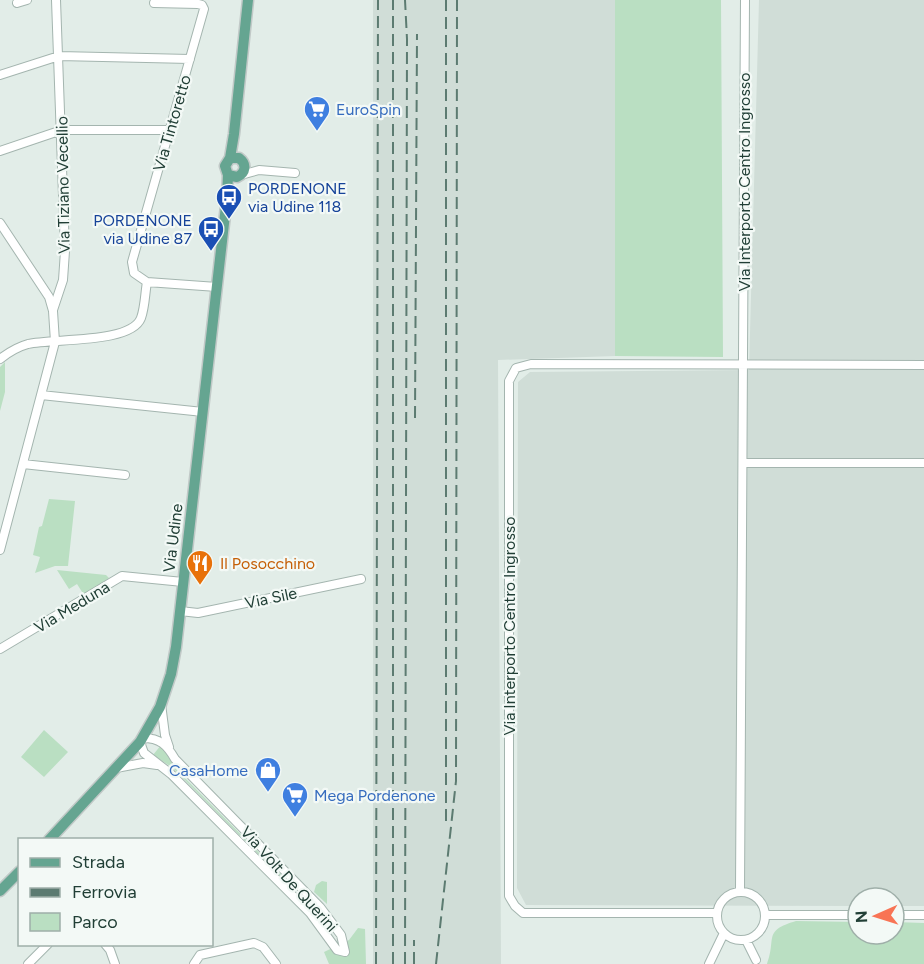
<svg xmlns="http://www.w3.org/2000/svg" width="924" height="964" font-family="Figtree,sans-serif">
	<rect width="100%" height="100%" fill="#e2ede8"/>
	<path fill="#d0ddd7" d="M373,0H615V356L498,360L501,964H373Z
		M759,0H924V906H894V898H858V906L526,905L517,888L518,382L530,372L749,370Z"/>
	<path fill="#badfc2" d="M615,0H721L723,357L615,356Z
		M5,362V392L0,411V367Z
		M49,499L75,501L68,566H55L35,573L40,557L33,555L39,527L42,526Z
		M57,570L106,575L109,578L84,595L77,584L69,589Z
		M44,730L68,752L44,777L21,757Z
		M161,745L176,769L284,878L283,879L173,768L153,755Z
		M322,881L327,882V904L314,892L316,885Z
		M796,921L858,922V934H894V922L924,923V964H767C777,938 762,931 796,921Z
		M358,928L365,929L366,964H329L324,952L349,940Z"/>
	<g fill="none" stroke-linecap="round" stroke-linejoin="round">
		<g stroke="#a4b5af" stroke-width="10">
			<path id="minor" d="M17,3L27,0
				M0,75L59,56L190,59
				M0,151L62,130H169
				M241,175L259,170L295,173
				M0,223L49,297L53,311L55,342L0,550
				M147,282L134,273L132,262L204,9L202,5L198,4L154,3
				M53,310L63,280L65,251L56,0
				M0,359C9,352 17,347 28,344C53,338 131,344 141,318C145,307 145,293 147,282L217,287
				M41,395L203,412
				M743,463H924
				M23,464L125,475
				M180,611L198,613L361,579
				M0,649L122,576L183,582
				M161,704L165,735L169,747
				M140,742L144,753L171,774L310,913L337,950L345,952L341,935L320,907L175,759C167,745 160,738 143,738
				M116,768L143,763L157,765
				M740,891L745,0
				M717 916a24 24 0 1 1 48 0a24 24 0 1 1-48 0Z
				M717,913H523L515,906L509,896V381L516,368L531,364L924,365
				M766,915H858
				M894,915H924
				M746,940L756,960
				M105,944L110,950L115,964
				M28,964L48,944
				M194,964L200,955L254,943L263,947L276,964
				M709,964L724,933"/>
		</g>
		<g stroke="#c1c9c7" stroke-width="13">
			<path id="major" d="M228,175L237,177C246,173 247,164 239,158H230
				M49,840L140,742L160,707L171,674L176,647L227,197L228,175L225,166L230,158L234,134L248,0
				M0,891L20,871"/>
		</g>
		<use href="#minor" stroke="#fff" stroke-width="8"/>
		<use href="#major" stroke="#65a591" stroke-width="10"/>
		<path stroke="#5c7b71" stroke-width="2" stroke-dasharray="12 6" stroke-linecap="butt" d="M415,418L417,34
			M446,821V0
			M376,964L378,0
			M393,964V0
			M405,964L407,39L405,0
			M414,964V940
			M436,964L456,781L457,0"/>
	</g>
	<defs>
		<g id="supermarket-pin" transform="scale(1.35)"><path d="M0 17L-7.5 6A9.5 9.5 0 1 1 7.5 6Z" fill="#3f7fe0" stroke="#f3f9f6"/><path d="M-6-5.5h2.5l.6 2H6L4.5 2H-2.5L-4.4-4H-6ZM-1.5 3.2a1.3 1.3 0 1 0 .1 0ZM3 3.2a1.3 1.3 0 1 0 .1 0Z" fill="#fff"/></g>
		<g id="bus-pin" transform="scale(1.35)"><path d="M0 17L-7.5 6A9.5 9.5 0 1 1 7.5 6Z" fill="#1a4fb4" stroke="#f3f9f6"/><path d="M-5-6H5V4H4V6H2V4H-2V6H-4V4H-5ZM-3.5-4V0h7V-4ZM-3.5 1.2v1.5H-2V1.2ZM2 1.2v1.5H3.5V1.2Z" fill="#fff"/></g>
		<g id="restaurant-pin" transform="scale(1.35)"><path d="M0 17L-7.5 6A9.5 9.5 0 1 1 7.5 6Z" fill="#e8710a" stroke="#f3f9f6"/><path d="M-5-6h1v4h1v-4h1v4h1v-4h1v5L-1.5 .5V6h-2V.5L-5-1ZM5-6V6H3V1.5H1.5Q1.5-4 5-6Z" fill="#fff"/></g>
		<g id="shop-pin" transform="scale(1.35)"><path d="M0 17L-7.5 6A9.5 9.5 0 1 1 7.5 6Z" fill="#3f7fe0" stroke="#f3f9f6"/><path d="M-5-2.5h2.3a2.7 3.5 0 0 1 5.4 0H5L5.5 6h-11ZM-1.5-2.5h3a1.5 2.3 0 0 0-3 0Z" fill="#fff"/></g>
	</defs>
	<g fill-rule="evenodd">
		<use href="#supermarket-pin" x="317" y="109"/>
		<use href="#bus-pin" x="229" y="197"/>
		<use href="#bus-pin" x="211" y="229"/>
		<use href="#restaurant-pin" x="200" y="563"/>
		<use href="#shop-pin" x="268" y="770"/>
		<use href="#supermarket-pin" x="295" y="795"/>
	</g>
	<g text-anchor="middle" dominant-baseline="central" stroke-width="4.5" stroke-linejoin="round" paint-order="stroke">
		<g font-size="16" fill="#366cbe" stroke="#f3f9f6" text-anchor="start">
			<text x="336" y="109">EuroSpin</text>
			<text x="248" y="770" text-anchor="end">CasaHome</text>
			<text x="314" y="795">Mega Pordenone</text>
		</g>
		<g font-size="16" fill="#213f36" stroke="#f3f9f6">
			<text transform="translate(172 123) rotate(-74)">Via Tintoretto</text>
			<text transform="translate(744 182) rotate(-90)">Via Interporto Centro Ingrosso</text>
			<text transform="translate(63 185) rotate(-91)">Via Tiziano Vecellio</text>
			<text transform="translate(173 538) rotate(-83)">Via Udine</text>
			<text transform="translate(271 598) rotate(-12)">Via Sile</text>
			<text transform="translate(72 607) rotate(-31)">Via Meduna</text>
			<text transform="translate(509 626) rotate(-90)">Via Interporto Centro Ingrosso</text>
			<text transform="translate(289 879) rotate(48)">Via Volt De Querini</text>
		</g>
		<g font-size="16" fill="#164399" stroke="#f3f9f6" text-anchor="start">
			<text x="248" y="188">PORDENONE<tspan x="248" dy="18">via Udine 118</tspan></text>
			<text x="192" y="220" text-anchor="end">PORDENONE<tspan x="192" dy="18">via Udine 87</tspan></text>
		</g>
		<g font-size="16" fill="#c56008" stroke="#f3f9f6" text-anchor="start">
			<text x="220" y="563">Il Posocchino</text>
		</g>
	</g>
	<rect x="18" y="838" width="195" height="108" fill="#f3f9f6" stroke="#9fafa9" stroke-width="1.5"/>
	<rect x="30" y="858" width="30" height="9" fill="#65a591" stroke="#9fafa9" stroke-width="1.5"/>
	<text x="72" y="868" font-size="18" fill="#213f36">Strada</text>
	<rect x="30" y="888" width="30" height="9" fill="#5c7b71" stroke="#9fafa9" stroke-width="1.5"/>
	<text x="72" y="898" font-size="18" fill="#213f36">Ferrovia</text>
	<rect x="30" y="913" width="30" height="18" fill="#badfc2" stroke="#9fafa9" stroke-width="1.5"/>
	<text x="72" y="928" font-size="18" fill="#213f36">Parco</text>
	<g transform="translate(876 916) rotate(267)"><circle r="28" fill="#f3f9f6" stroke="#9fafa9" stroke-width="1.5"/>
	<path d="M0-4.5L10 22L0 15L-10 22Z" fill="#f87455"/>
	<text y="-9" font-size="16" font-weight="bold" text-anchor="middle" fill="#213f36">N</text>
	</g>
</svg>
